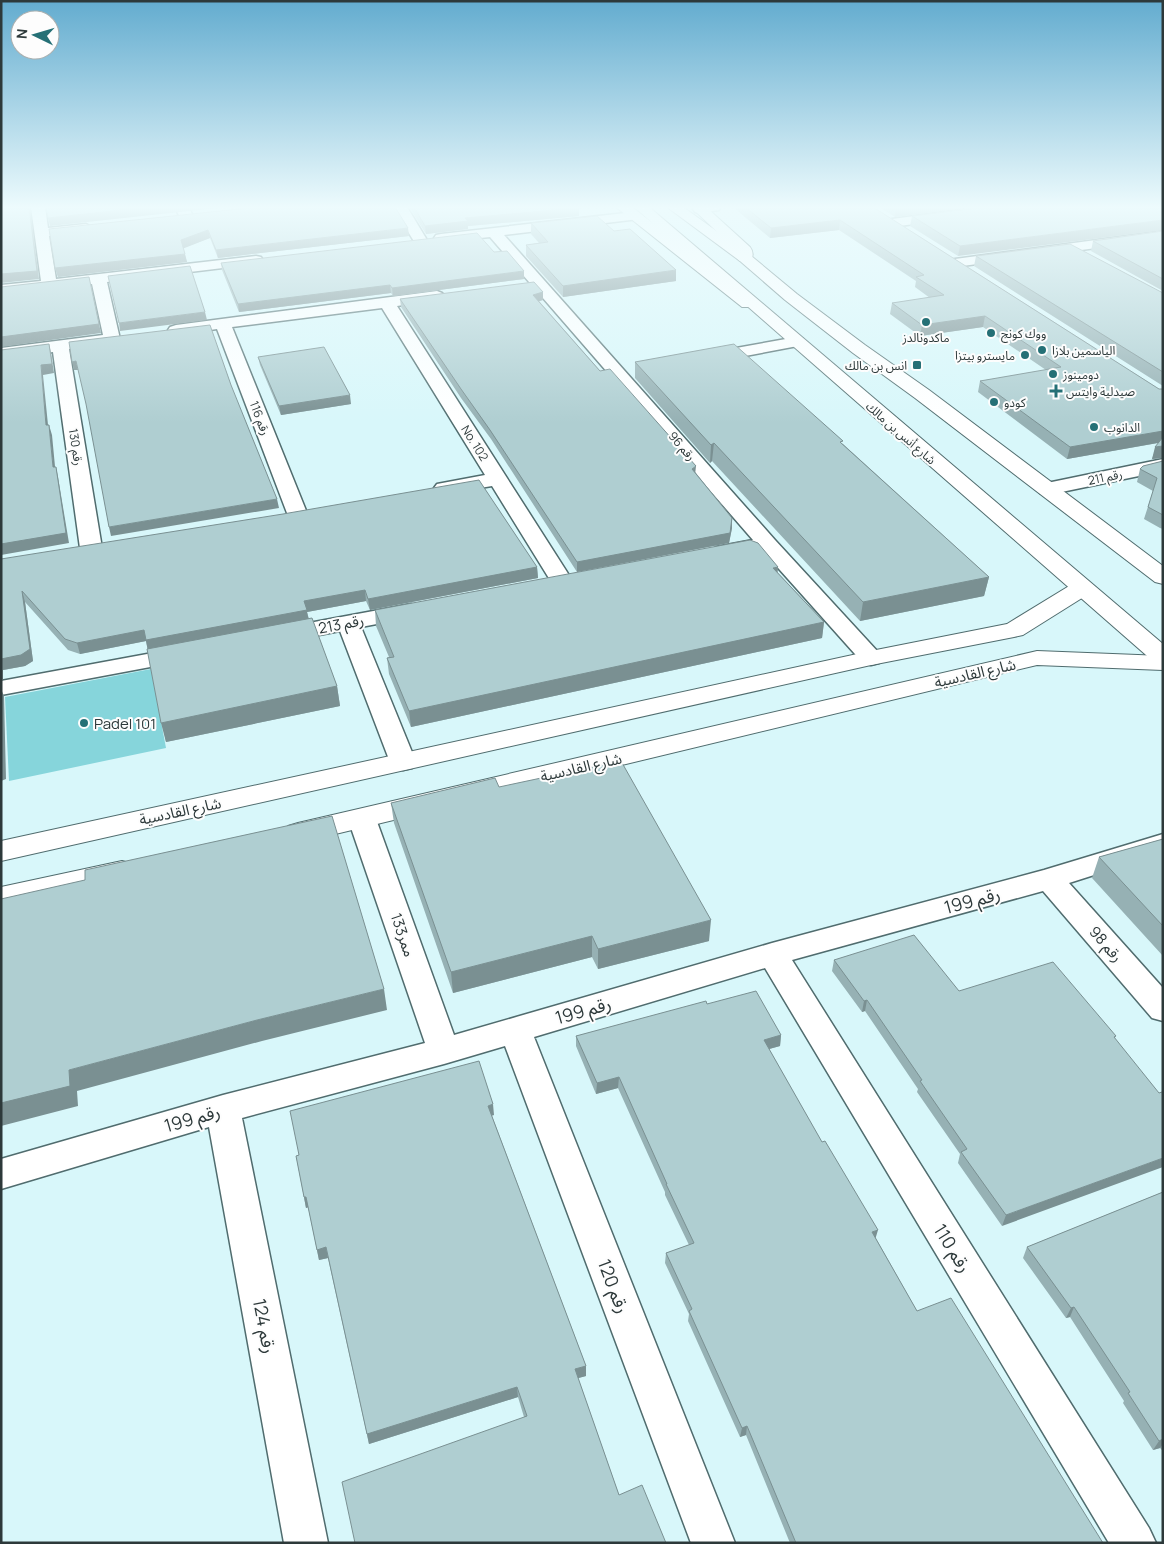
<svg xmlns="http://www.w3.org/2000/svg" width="1164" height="1544" font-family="Manrope,'Noto Sans Arabic',sans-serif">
	<rect width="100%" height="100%" fill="#d8f7fa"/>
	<path fill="#86d5db" d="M151,669L166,748L9,781L5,697Z"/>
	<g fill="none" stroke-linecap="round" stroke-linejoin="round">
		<g stroke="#506c6e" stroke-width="3">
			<path id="minor" d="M31,207H45L48,228L86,224L93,228L86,232L49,236L56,279L256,256L261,257L263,260L261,263L256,264L107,282L120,339L118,342L112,344L69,349L102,548L98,552L91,554L84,552L80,548L53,352L1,358V348L103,335L92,284L1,295V285L41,281Z
				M175,207H189L193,217L191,220H181Z
				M393,207H407L427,240L425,243H415Z
				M695,207H721L719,210L700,213L695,212L693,209Z
				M982,207H1018L1011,211L892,227L885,223L892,219Z
				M634,212L639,213L641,216L639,219L504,235L775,540L879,653L883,658L879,663L871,665L863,663L763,551L724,558L716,557L713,552L716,547L753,540L490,237L441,242L436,241L434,238L436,235L441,234Z
				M1163,231V239L955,267L950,266L948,263L950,260L955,259Z
				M437,291L442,293L445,296L442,299L397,306L574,583L571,588L563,590L555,588L492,486L444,494L437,492L434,488L437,484L485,475L382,308L232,327L307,513L304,517L297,519L290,517L287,513L217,329L176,335L170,333L168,330L170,327L176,325Z
				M797,337L803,339L805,342L803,345L708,363L702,362L700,358L702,354L708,353Z
				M1163,459V471L1047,495L1040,493L1037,489L1040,485L1047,483Z
				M411,604L419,606L422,611L419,616L361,627L416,762L412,768L403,770L394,768L390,762L340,631L282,642L274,640L270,635L274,630L282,628Z
				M185,647L193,649L197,654L193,659L1,695V681Z
				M362,810L372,813L376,819L454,1035L772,943L1044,870L1163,834V853L1069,883L1163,988V1021L1152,1018L1043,891L792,960L1149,1528L1156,1543H1109L765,968L534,1037L735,1543H691L505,1046L444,1064L242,1118L328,1543H284L209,1127L1,1189V1159L223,1095L425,1043L348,819L352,813Z"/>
		</g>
		<g stroke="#506c6e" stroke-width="2">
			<path id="tertiary" d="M1082,581L1090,583L1094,588L1090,593L1023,635L1014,637L871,665L1,861V841L871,651L1007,624L1074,583Z
				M1037,651L1163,656V670L1037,665L298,843L288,840L284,833L288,826L298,823Z
				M122,861L133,864L137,871L133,878L1,909V887Z"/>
		</g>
		<g stroke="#506c6e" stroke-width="2">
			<path id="secondary" d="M616,207H632L754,301L756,304L754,307H742Z
				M691,207H706L750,247C753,251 754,257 750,261H740L737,258V251Z"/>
		</g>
		<g stroke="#506c6e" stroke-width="2">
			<path id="primary" d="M634,207H649L1163,644V664L1154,662Z
				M667,207H683L750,255L797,294L865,345L929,390L1163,566V584L1155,582L915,398L853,353L785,300L740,261Z"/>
		</g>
		<use href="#minor" fill="#fff" fill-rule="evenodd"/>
		<use href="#tertiary" fill="#fff" fill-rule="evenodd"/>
		<use href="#secondary" fill="#fff" fill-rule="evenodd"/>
		<use href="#primary" fill="#fff" fill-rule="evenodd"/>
	</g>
	<path fill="#96b1b4" d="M258,207L409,236L218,258L210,238L183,248L187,262L58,277L55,268Z
		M409,207H578L579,216L468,226V229L426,234Z
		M733,207H873L1159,389L1163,458L1152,459L1158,443L1067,459L978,392L980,381L1046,370L983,327L920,336L890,314L892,303L930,298L915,287L916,281L839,230L770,238Z
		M879,207H969L895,217Z
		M985,207L958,256L910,226L912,216Z
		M531,223L614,231L676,281L563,297L526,256V245L539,243L531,234Z
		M1163,231V291L1091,251L1093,241Z
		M976,256L1163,293V386L974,266Z
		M221,263L524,279L393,296L391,293L239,312L222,270Z
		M543,292V300L539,301L600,371L696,473L732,518V528L729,543L577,572L491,439L461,398L401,307L400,299Z
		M258,357L351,404L281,415L260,365Z
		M635,362L843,444L989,577L984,596L860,621L712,461L710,463L635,378Z
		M1163,461V529L1160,528L1144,519L1153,491L1137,482L1140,469Z
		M1,559L537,567L538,578L370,610L366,601L307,612L309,619L337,686L340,706L166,742L146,641L80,654L68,650L25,602L33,661L25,666L3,670V679L1,680Z
		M778,573L824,622L822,638L411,727L389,674L387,658L389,657L376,626L375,610Z
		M499,787L709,941L598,969L592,957L453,993L394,823L391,803Z
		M1163,839V956L1092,878L1099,857Z
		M834,960L959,991L1116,1036L1002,1226L958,1163L960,1154L917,1092L918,1089L865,1011L862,1012L832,971Z
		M707,1004L781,1035L780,1046L769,1049L917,1311L1103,1543H790L746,1435L740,1437L688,1321L689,1314L665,1263L666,1253L689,1245L665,1195V1192L618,1088L596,1094L576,1046V1036Z
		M494,1115L492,1116L586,1366V1376L578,1378L619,1495L666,1543L524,1417L518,1397L369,1444L328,1258L319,1260L308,1207L306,1208L296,1156Z
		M1163,1192V1451L1160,1448L1153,1450L1123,1403L1124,1401L1070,1317L1066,1318L1023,1258L1027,1247Z"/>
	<path fill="#7a9092" d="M29,207H30L39,279L1,283V274Z
		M150,207H226L50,226L48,218Z
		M897,207H969L895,217Z
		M579,208V216L468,226V229L426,234L425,226L465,218Z
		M840,220L839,230L770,238L771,228Z
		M1163,220V230L958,256L960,246Z
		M408,228L409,236L218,258L216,250Z
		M208,230L210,238L182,249L181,240Z
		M185,254L187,262L58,277L55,268Z
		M676,270V281L563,297V286Z
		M524,271V279L393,296L392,288Z
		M89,277L101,333L1,347V337Z
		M390,285L391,293L239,312L238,304Z
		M543,292V300L533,303V295Z
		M205,312L207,320L120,331L119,323Z
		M985,316L983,327L920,336L922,325Z
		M49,344L51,353L54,373L43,375L49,435L46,425L41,365Z
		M76,361L78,370H74L72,362Z
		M350,395L351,404L281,415L279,406Z
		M49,425L52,435L56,477L53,467Z
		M1163,431V442L1067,459L1070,447Z
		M714,443L712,461L710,463L711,445Z
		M1163,446V458L1152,459L1155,447Z
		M696,466L695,475L692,469Z
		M56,467L58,477L69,543L1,555V544Z
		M277,499L279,508L111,536L109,527Z
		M732,518V528L729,543L577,572V562Z
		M537,567L538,578L370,610L368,599Z
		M778,567L777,583L773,568Z
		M989,577L984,596L860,621L863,602Z
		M365,590L366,601L307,612L309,621L148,651L146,641L80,654L77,643L144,630Z
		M22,591L25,602L33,661L25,666L3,670V679L1,680V659Z
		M824,622L822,638L411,727L409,711Z
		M337,686L340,706L166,742L161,723Z
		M1,689L4,696L6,779L1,781Z
		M711,920L709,941L598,969V949Z
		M592,936V957L453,993L451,972Z
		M384,989L387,1010L262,1041L77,1091L78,1106L1,1126V1103L69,1070L257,1020Z
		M867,1000L865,1011L862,1012L864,1001Z
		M781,1035L780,1046L762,1051L764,1040Z
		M619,1077L618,1088L596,1094L597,1083Z
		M493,1104L494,1115L489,1116L488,1106Z
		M1163,1158V1167L1002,1226L1006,1215Z
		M304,1197H306L309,1207L306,1208Z
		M878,1230L875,1240L872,1232Z
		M326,1247L328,1258L319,1260L317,1250Z
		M1074,1307L1070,1317L1066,1318L1071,1308Z
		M586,1366V1376L575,1379V1369Z
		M517,1387L518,1397L369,1444L367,1434Z
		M747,1426L746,1435L740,1437L742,1428Z
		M1163,1439V1444L1160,1448L1153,1450L1159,1441Z"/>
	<path fill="#afced1" stroke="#7a9092" d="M1,207H29L37,271L1,274Z
		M46,207H150L48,218Z
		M258,207H395L408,228L216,250L208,230L181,240L185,254L55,268L49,229Z
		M414,207H578L579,208L465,218L468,221L425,226Z
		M745,207H873L1159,389H1163V431L1070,447L980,381L1061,367L985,316L922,325L892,303L944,295L916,277L924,275L840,220L771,228Z
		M985,207H1163V220L960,246L912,216Z
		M597,216L614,231L630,229L676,270L563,286L526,245L548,242L531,223Z
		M1163,231V279L1093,241Z
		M477,233L494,252L507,251L524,271L392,288L390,285L238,304L221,263Z
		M1070,244L1163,293V372L976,256Z
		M190,266L205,312L119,323L108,276Z
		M89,277L99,324L1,337V287Z
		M534,282L543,292L533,295L600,371L610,369L696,466L692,469L732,518L730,533L577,562L490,430L461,389L400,299Z
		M210,325L231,385L277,499L109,527L86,404L76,361L72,362L69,342Z
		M49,344L52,364L41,365L46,425H49L53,467H56L66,533L1,544V350Z
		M734,344L843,441L840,442L989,577L863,602L714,443L711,445L635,362Z
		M324,347L350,395L279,406L258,357Z
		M1163,437V446L1155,447Z
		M1163,461V515L1148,507L1157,478L1140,469L1143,466Z
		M479,480L537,567L368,599L365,590L304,601L307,610L146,640L144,630L77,643L65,639L22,591L30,649L21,655L1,659V559L283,514Z
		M750,540L758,543L778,567L773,568L824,622L409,711L387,658L394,657L375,610Z
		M312,618L337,686L161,723L147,649Z
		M1,731L2,768H1Z
		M621,761L711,920L598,949L592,936L451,972L391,803L495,778L499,787Z
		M332,816L384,989L257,1020L69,1070L70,1086L1,1103V899L85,880V870Z
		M1163,839V926L1099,857Z
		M914,935L959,991L1053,962L1116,1036L1114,1037L1159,1093L1162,1092L1163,1093V1158L1006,1215L961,1152L967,1149L920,1081L922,1080L867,1000L864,1001L834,960Z
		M756,991L781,1035L764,1040L822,1142L825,1141L878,1230L872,1232L917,1311L951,1298L1103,1543H796L747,1426L742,1428L689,1311L692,1309L666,1253L694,1243L666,1184H667L619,1077L597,1083L576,1036L706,1001L707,1004Z
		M479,1061L493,1104L488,1106L586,1366L575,1369L619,1495L642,1485L666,1543H355L342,1482L527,1416L517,1387L367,1434L326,1247L317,1250L306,1197H304L296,1156L299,1155L290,1111Z
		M1163,1192V1439L1159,1441L1128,1393L1130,1392L1074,1307L1071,1308L1027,1247Z"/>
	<linearGradient id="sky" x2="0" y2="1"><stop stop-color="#63accf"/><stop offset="0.49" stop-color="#edfbfd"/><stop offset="1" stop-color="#edfbfd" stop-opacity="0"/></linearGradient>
	<rect width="1164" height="423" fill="url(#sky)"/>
	<g fill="#257076" stroke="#fdfdfd" stroke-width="2">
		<circle cx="926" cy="322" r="5"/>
		<circle cx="991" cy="333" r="5"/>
		<circle cx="1042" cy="350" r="5"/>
		<circle cx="1025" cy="355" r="5"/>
		<rect x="912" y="360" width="10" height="10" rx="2.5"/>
		<circle cx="1053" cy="374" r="5"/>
		<path d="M1053.5 383.5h5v5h5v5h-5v5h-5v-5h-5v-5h5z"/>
		<circle cx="994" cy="402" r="5"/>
		<circle cx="1094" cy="427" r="5"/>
		<circle cx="84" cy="723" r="5"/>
	</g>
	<g text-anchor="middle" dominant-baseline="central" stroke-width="4" stroke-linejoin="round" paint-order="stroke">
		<g font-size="12" fill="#2d393a" stroke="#fdfdfd" text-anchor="start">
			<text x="1001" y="333">ووك كونج</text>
			<text x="926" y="337" text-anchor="middle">ماكدونالدز</text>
			<text x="1052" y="350">الياسمين بلازا</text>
			<text x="1015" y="355" text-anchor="end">مايسترو بيتزا</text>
			<text x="907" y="365" text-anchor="end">انس بن مالك</text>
			<text x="1063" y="374">دومينوز</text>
			<text x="1066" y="391">صيدلية وايتس</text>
			<text x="1004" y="402">كودو</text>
			<text x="1104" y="427">الدانوب</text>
		</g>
		<g font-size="12" fill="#2d393a" stroke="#fdfdfd">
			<text transform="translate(260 418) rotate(69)">رقم 116</text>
			<text transform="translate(901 433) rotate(41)">شارع أنس بن مالك</text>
			<text transform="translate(475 443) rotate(58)">No. 102</text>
			<text transform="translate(682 446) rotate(49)">رقم 96</text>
			<text transform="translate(76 447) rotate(81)">رقم 130</text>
			<text transform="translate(1105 477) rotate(-12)">رقم 211</text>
		</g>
		<g font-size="15" fill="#2d393a" stroke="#fdfdfd">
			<text transform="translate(341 624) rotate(-11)">رقم 213</text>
			<text transform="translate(975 673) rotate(-13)">شارع القادسية</text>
			<text transform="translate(581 767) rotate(-13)">شارع القادسية</text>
			<text transform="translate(180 811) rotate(-12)">شارع القادسية</text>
			<text transform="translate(403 935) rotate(71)">ممر133</text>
			<text transform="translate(1106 944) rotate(49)">رقم 98</text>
		</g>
		<g font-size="15" fill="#2d393a" stroke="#fdfdfd" text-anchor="start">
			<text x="94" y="723">Padel 101</text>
		</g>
		<g font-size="18" fill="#2d393a" stroke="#fdfdfd">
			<text transform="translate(972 900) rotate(-15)">رقم 199</text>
			<text transform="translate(583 1010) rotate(-16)">رقم 199</text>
			<text transform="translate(192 1118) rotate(-16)">رقم 199</text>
			<text transform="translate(953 1248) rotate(58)">رقم 110</text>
			<text transform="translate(614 1286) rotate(69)">رقم 120</text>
			<text transform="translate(265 1326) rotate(79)">رقم 124</text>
		</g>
	</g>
	<rect width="1164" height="1544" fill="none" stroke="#2d393a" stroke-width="5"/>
	<g transform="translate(35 35) rotate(275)"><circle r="24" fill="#fdfdfd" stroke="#aaafaf"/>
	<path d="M0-4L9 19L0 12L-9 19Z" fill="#257076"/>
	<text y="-8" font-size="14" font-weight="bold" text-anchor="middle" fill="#2d393a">N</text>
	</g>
</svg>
